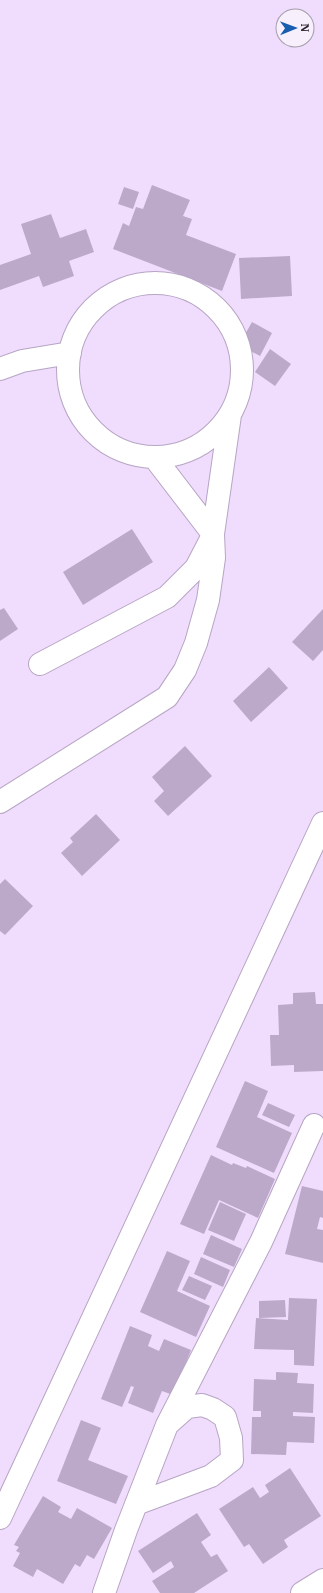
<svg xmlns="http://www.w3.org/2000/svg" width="323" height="1593" font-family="'IBM Plex Serif',serif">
	<rect width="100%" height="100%" fill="#f0ddfe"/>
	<path fill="#bca9ca" d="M152,185L190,200L183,216L192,219L186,235L236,254L222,291L113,249L123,223L129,226L136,207L143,209Z
		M124,187L139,192L133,209L118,204Z
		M51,214L60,238L86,229L94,252L69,261L74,276L43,287L39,276L0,290V265L31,254L21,224Z
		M290,256L292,296L241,299L239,258Z
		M252,322L272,333L260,356L239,345Z
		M270,349L291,364L275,386L255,372Z
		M132,529L153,562L83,605L63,572Z
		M4,608L18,629L0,641V610Z
		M323,609V650L313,661L292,642Z
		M269,667L288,688L251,722L233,701Z
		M185,746L212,776L168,816L154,801L164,791L152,777Z
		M96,814L120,840L82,876L61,853L73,842L70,838Z
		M5,879L33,906L5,935L0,931V884Z
		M315,992L316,1004H323V1071L294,1072V1065L271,1066L270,1035H279L278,1005L293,1004V993Z
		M245,1081L268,1091L257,1117L292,1133L274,1173L216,1147Z
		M268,1103L295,1115L289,1127L262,1115Z
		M211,1155L232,1165L233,1163L246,1168L247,1166L275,1179L258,1218L219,1200L204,1234L180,1224Z
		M302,1186L323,1191V1218L320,1217L317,1229L323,1230V1263L285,1254Z
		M220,1202L246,1214L234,1241L208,1230Z
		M211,1235L242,1249L234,1267L203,1254Z
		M167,1251L190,1261L177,1291L210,1306L196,1337L140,1312Z
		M201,1257L230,1270L223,1287L194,1274Z
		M189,1276L212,1286L205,1300L182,1290Z
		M289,1298L317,1299L314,1366L294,1365V1350L254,1349L256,1318L288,1320Z
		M285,1300L286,1317L259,1318V1301Z
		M130,1326L152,1335L148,1346L159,1351L164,1339L191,1350L173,1395L162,1391L153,1413L128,1403L134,1387L131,1386L122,1407L101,1399Z
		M276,1372L298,1373L297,1383L314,1384L313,1413L293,1412V1416L315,1417L314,1443L287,1442L286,1455L251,1454L252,1417H261V1411H253L254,1379L276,1380Z
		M81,1420L101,1428L88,1460L128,1476L116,1504L57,1481Z
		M290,1468L321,1516L284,1540L288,1547L263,1564L249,1544L244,1547L219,1509L253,1487L260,1498L269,1492L265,1485Z
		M43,1496L61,1507L58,1512L71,1519L77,1508L112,1528L94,1559L87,1555L80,1567L75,1564L63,1584L37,1569L33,1577L13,1566L20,1553L16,1551L19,1547L14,1545Z
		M197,1513L211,1535L201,1542L211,1557L217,1554L228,1571L194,1593H160L152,1581L174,1567L171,1561L153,1573L138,1551Z"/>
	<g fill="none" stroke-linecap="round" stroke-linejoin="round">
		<g stroke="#b7a5c4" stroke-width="24">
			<path id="minor" d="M68 370a87 87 0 1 1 174 0a87 87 0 1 1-174 0Z
				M0,369L22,361L70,353
				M154,457L213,534
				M40,664L167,597L196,568L210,541
				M0,802L167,697L185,670L196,643L208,600L214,558L213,534L230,415
				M136,1504L211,1476L232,1460L231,1438L225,1417L213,1409L202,1405L187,1407L169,1423
				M0,1518L323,823
				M104,1593L126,1530L167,1425L261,1242L314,1125
				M302,1593L323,1580"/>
		</g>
		<use href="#minor" stroke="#fff" stroke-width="22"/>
	</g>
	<g transform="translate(295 28) rotate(89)"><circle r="19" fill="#f7effc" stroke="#a59daa"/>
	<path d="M0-3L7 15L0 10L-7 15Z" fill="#185eae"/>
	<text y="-6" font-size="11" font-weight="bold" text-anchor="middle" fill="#2a222f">N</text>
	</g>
</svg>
